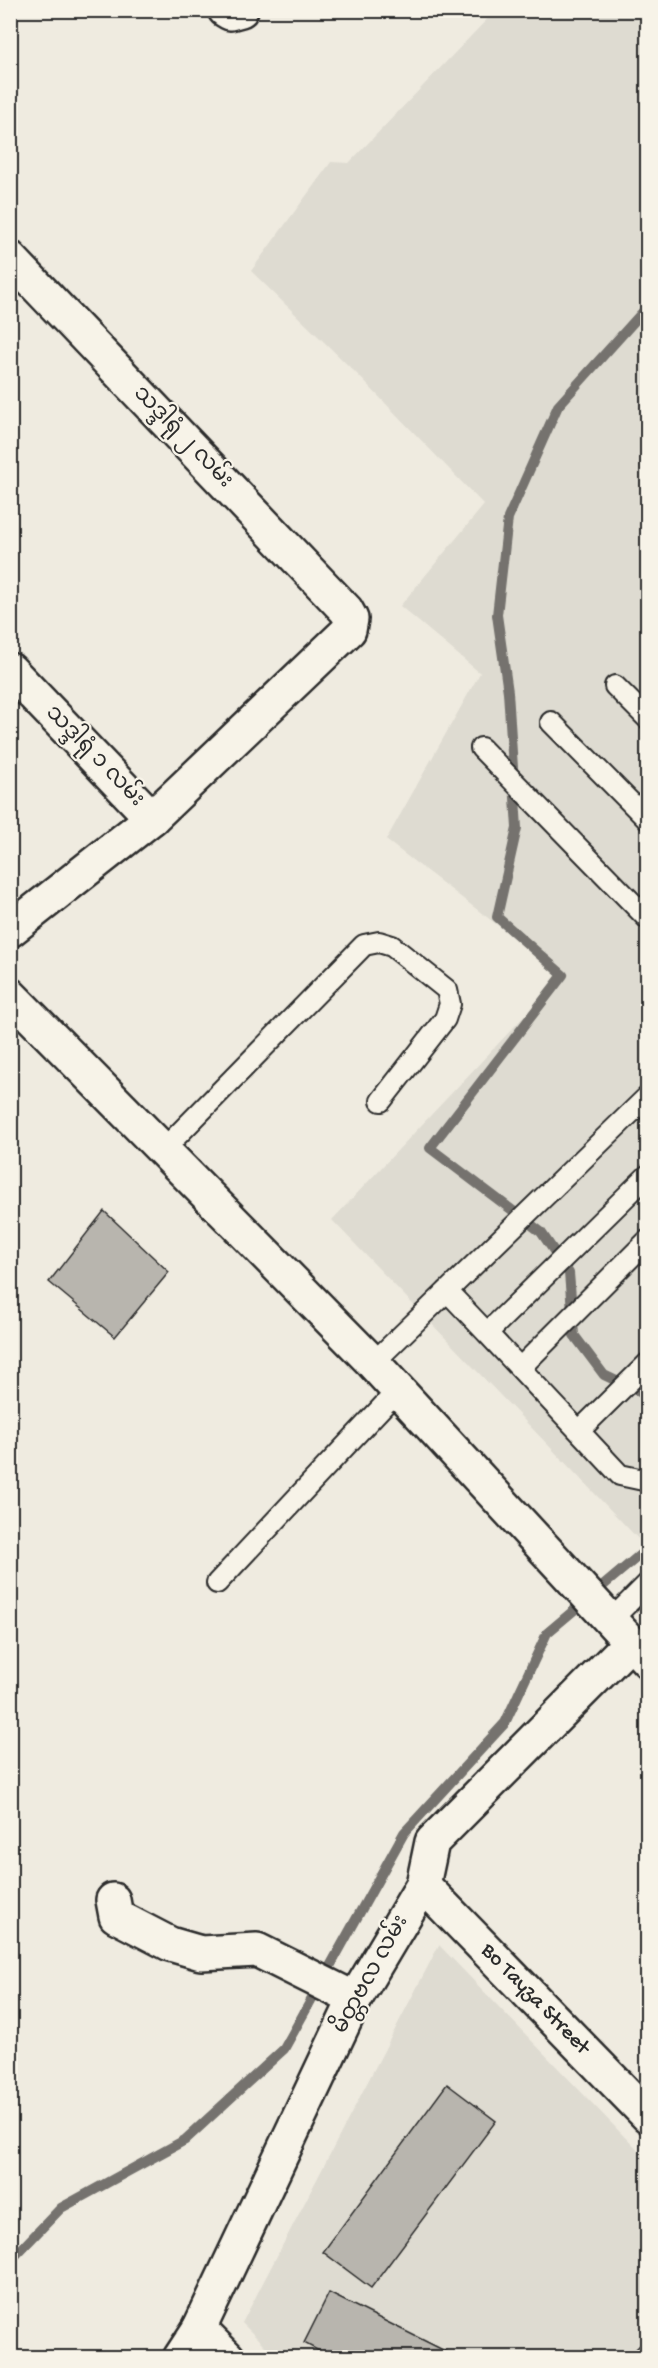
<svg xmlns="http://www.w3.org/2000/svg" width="658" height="2368" font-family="'Gochi Hand','Noto Sans Myanmar',sans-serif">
	<rect width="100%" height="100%" fill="#efebe0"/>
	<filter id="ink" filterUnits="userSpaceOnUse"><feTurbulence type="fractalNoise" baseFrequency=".0167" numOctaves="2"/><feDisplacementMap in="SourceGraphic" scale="12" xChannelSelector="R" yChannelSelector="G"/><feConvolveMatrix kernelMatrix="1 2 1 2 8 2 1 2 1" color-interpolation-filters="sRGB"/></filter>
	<g filter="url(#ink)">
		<path fill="#dedbd1" d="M495,11H647V1548L332,1220L563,975L386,840L480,673L400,606L484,505L356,373L251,271L331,162L349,163Z
			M439,1945L647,2160V2357H276L242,2323Z"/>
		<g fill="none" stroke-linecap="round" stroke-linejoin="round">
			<path stroke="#74726e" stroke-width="10" d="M648,306L558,406L508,518L497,615L508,692L517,828L497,917L563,975L430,1148L541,1232L569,1273L574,1335L604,1375L648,1396
				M10,2261L61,2208L185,2140L284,2049L404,1833L505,1723L547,1633L648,1548"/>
		</g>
		<path fill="#b8b5ae" stroke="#2b2b2b" stroke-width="1.5" d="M104,1211L169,1272L115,1337L49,1282Z
			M447,2084L496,2121L371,2288L323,2252Z
			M329,2293L459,2358H332L304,2343Z
			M648,2337V2358H627Z"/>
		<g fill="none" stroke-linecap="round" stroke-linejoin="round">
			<g stroke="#2b2b2b" stroke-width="24">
				<path id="lane" d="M615,686L648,719
					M551,722L648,820
					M481,748L648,919
					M162,1151L364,945L379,942L392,946L447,990L450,1004L445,1019L381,1101
					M648,1175L487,1333L620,1475L648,1481
					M447,1291L487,1333
					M373,1363L648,1096
					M520,1368L648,1240
					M579,1431L648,1363
					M217,1583L398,1390
					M610,1621L648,1583"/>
			</g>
			<g stroke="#2b2b2b" stroke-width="38">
				<g id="street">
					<path d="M225,10L230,13L241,10"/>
					<path d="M10,258L346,610L351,619L349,630L152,818L10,930"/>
					<path d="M10,670L152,818"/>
					<path id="s1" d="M423,1885L648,2116"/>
					<path d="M113,1900L116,1916L170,1944L201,1953L257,1950L355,1999"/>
					<path d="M199,2329L228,2358"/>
					<path d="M180,2358L199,2329L355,1999L423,1885L432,1842L630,1643"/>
				</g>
			</g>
			<g stroke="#2b2b2b" stroke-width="38">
				<path id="primary" d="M10,995L373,1363L648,1661"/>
			</g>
			<use href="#lane" stroke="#f7f3e8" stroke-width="20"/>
			<use href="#street" stroke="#f7f3e8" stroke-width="33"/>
			<use href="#primary" stroke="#f7f3e8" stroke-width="33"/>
		</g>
	</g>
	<g text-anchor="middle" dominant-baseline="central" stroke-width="4.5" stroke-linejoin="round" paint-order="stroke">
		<g font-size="22" fill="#2b2b2b" stroke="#f7f3e8">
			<text transform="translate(182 438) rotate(46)">သဒ္ဒါရုံ ၂ လမ်း</text>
			<text transform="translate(94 757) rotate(46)">သဒ္ဒါရုံ ၁ လမ်း</text>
			<text transform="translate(372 1975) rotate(-61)">မိတ္တဗလ လမ်း</text>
			<text stroke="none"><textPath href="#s1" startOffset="160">Bo Tayza Street</textPath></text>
		</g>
	</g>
	<rect width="658" height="2368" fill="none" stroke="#f7f3e8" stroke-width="36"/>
	<rect x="18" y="18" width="622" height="2332" fill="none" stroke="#2b2b2b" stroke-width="2" filter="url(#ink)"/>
</svg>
